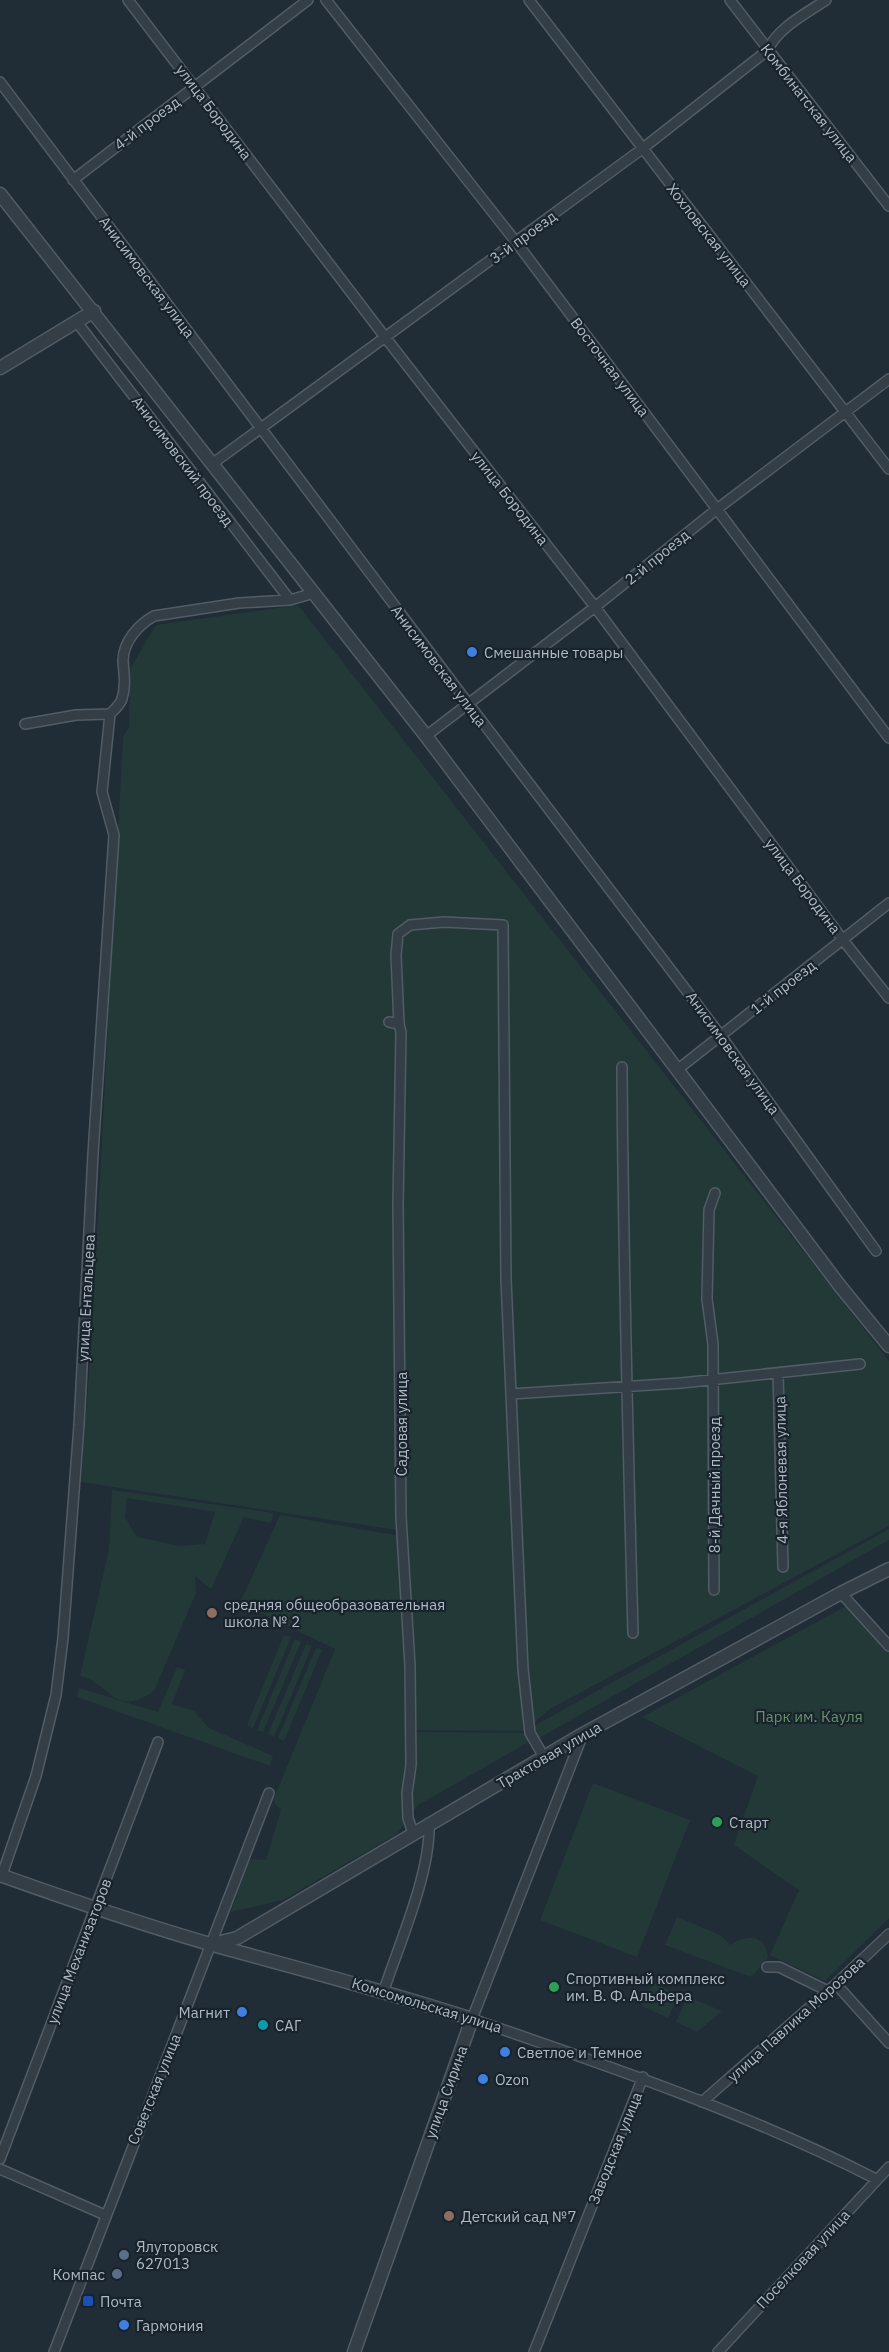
<svg xmlns="http://www.w3.org/2000/svg" width="889" height="2352" font-family="'IBM Plex Sans',sans-serif">
	<rect width="100%" height="100%" fill="#202c36"/>
	<path fill="#233938" fill-rule="evenodd" d="M298,605L889,1361V1526L550,1709L524,1731L408,1730L404,1531L81,1482L92,1331L123,737L129,727L130,669L156,625Z
		M112,1490L274,1513L271,1523L244,1517L211,1589L195,1576L196,1593L154,1691C114,1719 111,1683 80,1676L109,1549ZM127,1498L215,1512L205,1544L180,1546L137,1537L125,1517Z
		M280,1515L401,1536L406,1732L525,1733L529,1742L418,1805L397,1834L283,1900L231,1912L249,1859L266,1860L281,1810L273,1801L335,1649L240,1603Z
		M889,1529V1540L539,1738L532,1727Z
		M848,1605L889,1652V1918L825,1981L770,1955L799,1890L734,1845L758,1776L642,1717Z
		M284,1635L291,1637L253,1728L247,1725Z
		M295,1639L301,1642L263,1732L257,1730Z
		M306,1644L312,1646L274,1737L268,1734Z
		M316,1648L322,1650L284,1741L278,1738Z
		M177,1667L185,1670L172,1704L194,1711L209,1728L273,1756L270,1766L77,1697L79,1688L158,1712Z
		M593,1783L690,1820L637,1957L540,1920Z
		M677,1917L720,1935L730,1945C746,1934 767,1934 768,1958L751,1977L665,1945Z
		M653,1983L679,1994L668,2018L642,2006Z
		M687,1997H688L722,2011L697,2032L676,2022Z"/>
	<g fill="none" stroke-linecap="round" stroke-linejoin="round">
		<g stroke="#515c65" stroke-width="12">
			<path id="minor" d="M128,0L385,337L595,607L843,940L889,998
				M326,0L516,242L889,738
				M529,0L889,469
				M730,0L889,206
				M0,82L468,703L721,1036L876,1251
				M73,180L308,0
				M76,321L290,600
				M212,464L642,149L768,50C777,28 807,13 826,0
				M25,724L76,715L110,714C114,710 120,705 122,699C126,686 124,674 123,661C123,642 138,625 154,616L239,603L290,600L314,593
				M426,736L595,607L717,509L889,379
				M389,1022L399,1024L401,1032L398,1205L401,1517L410,1666L411,1765L407,1793L408,1818L413,1833
				M399,1024L396,955L398,934L410,925L444,922L503,925L506,1279L523,1669L530,1733L544,1757
				M622,1067C623,1256 628,1444 633,1633
				M677,1070L889,903
				M778,1373L783,1567
				M511,1394L681,1383L860,1364
				M714,1590L713,1344L707,1299L709,1210L715,1193
				M841,1593L889,1646
				M583,1734L472,2019C609,2066 747,2113 876,2179
				M2,1875L36,1776L56,1695L63,1638L79,1425L93,1154L114,835L102,792L110,714
				M767,1967H779L828,1991
				M836,1984L889,2043
				M384,1990C400,1942 431,1872 429,1823
				M702,2102L836,1984L889,1934
				M0,2159L158,1742
				M0,2169L105,2215
				M54,2352L269,1793
				M534,2352L643,2077
				M718,2352L889,2167"/>
		</g>
		<g stroke="#515c65" stroke-width="15">
			<path id="tertiary" d="M0,194L426,736L840,1286L889,1346
				M0,368L94,311
				M0,1875C70,1900 141,1924 213,1945C300,1969 386,1991 472,2019L354,2352
				M213,1944L237,1938L583,1734L841,1593L889,1569"/>
		</g>
		<use href="#minor" stroke="#333e47" stroke-width="9"/>
		<use href="#tertiary" stroke="#333e47" stroke-width="12"/>
	</g>
	<g fill="#3f7fe0" stroke="#19232b" stroke-width="2">
		<circle cx="472" cy="652" r="6"/>
		<circle cx="242" cy="2012" r="6"/>
		<circle cx="505" cy="2052" r="6"/>
		<circle cx="483" cy="2079" r="6"/>
		<circle cx="124" cy="2325" r="6"/>
	</g>
	<g fill="#8d6e63" stroke="#19232b" stroke-width="2">
		<circle cx="212" cy="1613" r="6"/>
		<circle cx="449" cy="2216" r="6"/>
	</g>
	<g fill="#2e9e5b" stroke="#19232b" stroke-width="2">
		<circle cx="717" cy="1822" r="6"/>
		<circle cx="554" cy="1987" r="6"/>
	</g>
	<circle fill="#0f9aa8" stroke="#19232b" stroke-width="2" cx="263" cy="2025" r="6"/>
	<g fill="#5c6f8a" stroke="#19232b" stroke-width="2">
		<circle cx="124" cy="2255" r="6"/>
		<circle cx="117" cy="2274" r="6"/>
	</g>
	<rect fill="#1a4fb4" stroke="#19232b" stroke-width="2" x="82" y="2295" width="12" height="12" rx="3"/>
	<g text-anchor="middle" dominant-baseline="central" stroke-width="4.5" stroke-linejoin="round" paint-order="stroke">
		<g font-size="15" fill="#adb9c4" stroke="#19232b">
			<text transform="translate(809 103) rotate(52)">Комбинатская улица</text>
			<text transform="translate(214 112) rotate(53)">улица Бородина</text>
			<text transform="translate(147 123) rotate(-37)">4-й проезд</text>
			<text transform="translate(709 235) rotate(52)">Хохловская улица</text>
			<text transform="translate(523 237) rotate(-36)">3-й проезд</text>
			<text transform="translate(147 277) rotate(53)">Анисимовская улица</text>
			<text transform="translate(610 367) rotate(53)">Восточная улица</text>
			<text transform="translate(183 461) rotate(53)">Анисимовский проезд</text>
			<text transform="translate(510 498) rotate(52)">улица Бородина</text>
			<text transform="translate(657 557) rotate(-39)">2-й проезд</text>
			<text transform="translate(439 666) rotate(53)">Анисимовская улица</text>
			<text transform="translate(803 886) rotate(53)">улица Бородина</text>
			<text transform="translate(783 987) rotate(-38)">1-й проезд</text>
			<text transform="translate(733 1053) rotate(54)">Анисимовская улица</text>
			<text transform="translate(86 1298) rotate(-87)">улица Ентальцева</text>
			<text transform="translate(401 1424) rotate(-90)">Садовая улица</text>
			<text transform="translate(781 1470) rotate(-91)">4-я Яблоневая улица</text>
			<text transform="translate(714 1485) rotate(-90)">8-й Дачный проезд</text>
			<text transform="translate(549 1755) rotate(-30)">Трактовая улица</text>
			<text transform="translate(79 1951) rotate(-69)">улица Механизаторов</text>
			<text transform="translate(427 2005) rotate(17)">Комсомольская улица</text>
			<text transform="translate(796 2019) rotate(-42)">улица Павлика Морозова</text>
			<text transform="translate(154 2089) rotate(-68)">Советская улица</text>
			<text transform="translate(446 2092) rotate(-70)">улица Сирина</text>
			<text transform="translate(615 2148) rotate(-68)">Заводская улица</text>
			<text transform="translate(803 2259) rotate(-47)">Поселковая улица</text>
		</g>
		<g font-size="15" fill="#adb9c4" stroke="#19232b" text-anchor="start">
			<text x="484" y="652">Смешанные товары</text>
			<text x="224" y="1604">средняя общеобразовательная<tspan x="224" dy="17">школа № 2</tspan></text>
			<text x="729" y="1822">Старт</text>
			<text x="566" y="1978">Спортивный комплекс<tspan x="566" dy="17">им. В. Ф. Альфера</tspan></text>
			<text x="230" y="2012" text-anchor="end">Магнит</text>
			<text x="275" y="2025">САГ</text>
			<text x="517" y="2052">Светлое и Темное</text>
			<text x="495" y="2079">Ozon</text>
			<text x="461" y="2216">Детский сад №7</text>
			<text x="136" y="2246">Ялуторовск<tspan x="136" dy="17">627013</tspan></text>
			<text x="105" y="2274" text-anchor="end">Компас</text>
			<text x="100" y="2301">Почта</text>
			<text x="136" y="2325">Гармония</text>
		</g>
		<g font-size="15" fill="#65936a" stroke="#19232b">
			<text x="809" y="1716">Парк им. Кауля</text>
		</g>
	</g>
</svg>
